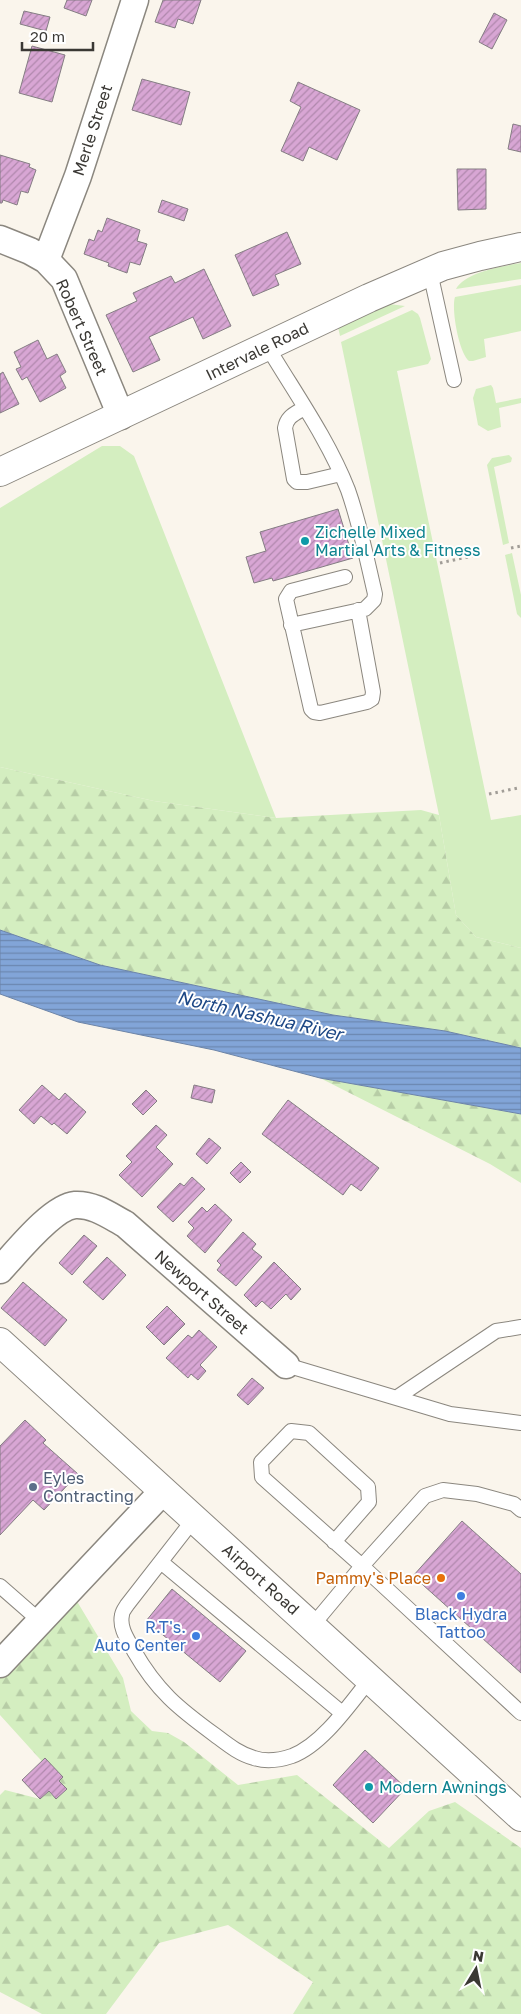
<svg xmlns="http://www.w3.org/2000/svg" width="521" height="2014" font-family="'Golos Text',sans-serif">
	<defs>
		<pattern id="forest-firs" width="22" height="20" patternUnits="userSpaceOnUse" patternTransform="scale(1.25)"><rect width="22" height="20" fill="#d4eec0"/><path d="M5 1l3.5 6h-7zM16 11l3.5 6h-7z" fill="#b7cda6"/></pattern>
		<pattern id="water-rules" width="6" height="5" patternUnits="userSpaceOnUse" patternTransform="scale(1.25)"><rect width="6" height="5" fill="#82a5d8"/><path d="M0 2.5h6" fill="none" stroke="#6b87b0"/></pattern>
		<pattern id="building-hatch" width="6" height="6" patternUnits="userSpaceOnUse" patternTransform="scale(1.25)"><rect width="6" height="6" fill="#d8a6d4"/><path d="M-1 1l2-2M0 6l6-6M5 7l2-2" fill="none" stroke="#b088ad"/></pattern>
	</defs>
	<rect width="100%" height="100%" fill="#faf5ec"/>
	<path fill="#d4eec0" d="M521,263V279L456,289C465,272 503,266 521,263Z
		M521,285V331L484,339L486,357L473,361H469C459,353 451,309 455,297Z
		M389,304L405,306L340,336L338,327Z
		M412,310L418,314L420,318L431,359L428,364L397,371L491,820L521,815V948L476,937L456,915L439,815L341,342Z
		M491,385L493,388L496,403L521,398V403L499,408L501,427L488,431L478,425L473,398L476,389Z
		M102,446H120L134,456L276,818L154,801L0,767V508Z
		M509,455L512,458L511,462L494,467L509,543L503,545L487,465L492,458Z
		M512,553L521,595V618L517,614L505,555Z"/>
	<path fill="url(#forest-firs)" d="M0,767L154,801L276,818L421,810L439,815L456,915L476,937L521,948V1048L445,1031L333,1015L100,965L0,930Z
		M320,1078L521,1114V1183L490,1164Z
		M65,1595L78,1603L123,1678L131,1711L152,1731L168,1733L184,1742L238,1785L297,1775L389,1848L429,1811L455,1802L521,1848V2014H293L313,1982L228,1925L159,1943L106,2014H42L0,1992V1795L5,1790L40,1799L49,1791L56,1799L67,1789L0,1715V1664Z"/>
	<path fill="url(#water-rules)" stroke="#6c84a7" d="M0,930L100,965L333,1015L445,1031L521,1048V1114L320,1078L214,1050L78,1022L0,994Z"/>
	<path fill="url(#building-hatch)" stroke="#847d83" d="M67,0H92L86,16L64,8Z
		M163,0H201L193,24L178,19L175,28L155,22Z
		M24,11L50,17L46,31L20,24Z
		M494,13L507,20L492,49L479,42Z
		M32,46L65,55L52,102L19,93Z
		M142,79L190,92L181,125L132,110Z
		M298,82L360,110L337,160L309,147L303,161L281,151L301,107L290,101Z
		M513,124L521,126V152L508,149Z
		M0,155L30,164L29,167L36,170L28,193L21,191L17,205L3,200L2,203H0Z
		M457,169H486V209L458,210Z
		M162,200L188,209L184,221L158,212Z
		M107,218L140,230L137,241L147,244L140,265L130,262L127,273L108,266L109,263L84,254L89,239L94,241L98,230L102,232Z
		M287,232L301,264L275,275L279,285L253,296L235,255Z
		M204,269L231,326L203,339L193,317L149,337L160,360L133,372L106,315L137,301L133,293L171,276L175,283Z
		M38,340L47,359L57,354L66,372L60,376L66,388L40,402L27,377L22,380L16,369L21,367L14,352Z
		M3,372L19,404L0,413V374Z
		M338,509L353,558L273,581L272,578L254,583L246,557L266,551L260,532Z
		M42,1085L59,1100L65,1093L86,1112L67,1134L54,1123L52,1125L41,1116L34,1124L19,1110Z
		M194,1085L215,1090L212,1103L191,1098Z
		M146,1090L157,1101L143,1115L132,1104Z
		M288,1100L379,1168L361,1191L351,1184L343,1195L262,1134Z
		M156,1125L167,1135L156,1147L173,1164L142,1197L119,1175L132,1162L126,1156Z
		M209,1138L221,1148L207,1164L196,1154Z
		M241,1162L251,1172L240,1183L230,1173Z
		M192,1177L205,1189L173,1222L157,1207L180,1183L184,1186Z
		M215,1204L232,1220L205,1253L187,1236L194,1228L188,1222L202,1207L207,1212Z
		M243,1232L256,1244L252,1249L262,1257L236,1286L217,1270L221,1265L217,1261Z
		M84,1235L97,1246L72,1275L59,1263Z
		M107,1257L126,1275L103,1300L83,1282Z
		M274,1262L301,1289L291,1300L286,1294L271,1309L262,1301L256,1307L244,1295Z
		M23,1282L67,1320L45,1346L1,1308Z
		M167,1306L185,1324L164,1345L146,1327Z
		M199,1330L217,1347L200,1365L206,1371L198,1380L191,1374L188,1378L166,1358L188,1335L192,1338Z
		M252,1378L264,1388L248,1405L237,1395Z
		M25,1420L46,1440L43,1443L78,1474L44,1510L33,1500L0,1535V1446Z
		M462,1521L521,1574V1673L413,1576Z
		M172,1589L246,1651L220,1682L146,1621Z
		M365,1750L406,1788L373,1823L333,1785Z
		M45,1758L63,1777L59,1781L67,1789L56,1799L49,1791L40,1799L22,1780Z"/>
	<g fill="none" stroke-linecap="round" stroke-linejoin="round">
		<g stroke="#8b877f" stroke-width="16">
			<path id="service" d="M430,272L454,380
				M267,346C295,393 328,439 348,490C360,524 367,560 375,594L374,600L365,609L291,625
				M304,408C295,414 287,416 285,428L294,479L297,482H307L341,474
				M345,577L291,591L286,599L311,709L314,712L320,713L367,702L372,699L373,692L358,610
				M286,1365L450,1414L521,1423
				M396,1398L496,1331L521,1327
				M194,1519L127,1605C125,1608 122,1612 122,1615C119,1628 128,1640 134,1651C157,1691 178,1708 215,1735C227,1744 239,1754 254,1758C266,1762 280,1760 292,1756C322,1745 350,1704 370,1679
				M334,1542L369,1502L368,1487L309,1433L291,1431L261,1462L262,1477L362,1566L425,1496L443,1490L477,1494L514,1504L521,1510
				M161,1562L342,1713
				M0,1586L40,1621
				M312,1626L362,1566L521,1713"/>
		</g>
		<g stroke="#8b877f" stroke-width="29">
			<path id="minor" d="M0,239L30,251L46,260L64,279L121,416
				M46,260L78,176L135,0
				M0,1270C16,1253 52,1207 75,1205C94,1204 110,1216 125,1224L286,1365
				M0,1664L163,1491"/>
		</g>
		<g stroke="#8b877f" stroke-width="30">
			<path id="secondary" d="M0,472L369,298L443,266L480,256L521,247
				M0,1342L521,1817"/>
		</g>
		<path stroke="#a19d97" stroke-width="3" stroke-dasharray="2.5 4" stroke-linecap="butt" d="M511,548L521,546
			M440,563L472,556
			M489,794L518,788"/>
		<use href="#service" stroke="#fff" stroke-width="14"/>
		<use href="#minor" stroke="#fff" stroke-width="26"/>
		<use href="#secondary" stroke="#fff" stroke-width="28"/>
	</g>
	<g fill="#0f9aa8" stroke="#fff" stroke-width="2">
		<circle cx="305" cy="541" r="5"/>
		<circle cx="369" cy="1787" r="5"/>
	</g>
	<circle fill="#5c6f8a" stroke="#fff" stroke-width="2" cx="33" cy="1487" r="5"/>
	<circle fill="#e8710a" stroke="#fff" stroke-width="2" cx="441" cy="1578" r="5"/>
	<g fill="#3f7fe0" stroke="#fff" stroke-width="2">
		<circle cx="461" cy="1596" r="5"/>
		<circle cx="196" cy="1636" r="5"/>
	</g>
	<g text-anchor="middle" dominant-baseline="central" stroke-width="4" stroke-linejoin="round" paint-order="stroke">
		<g font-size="16" fill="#3a3834" stroke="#fff">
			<text transform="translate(92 130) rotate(-72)">Merle Street</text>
			<text transform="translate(82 327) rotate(66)">Robert Street</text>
			<text transform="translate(257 351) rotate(-26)">Intervale Road</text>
			<text transform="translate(202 1292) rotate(41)">Newport Street</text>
			<text transform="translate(261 1579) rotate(42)">Airport Road</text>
		</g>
		<g font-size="16" fill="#0d838f" stroke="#fff" text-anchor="start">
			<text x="315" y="532">Zichelle Mixed<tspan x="315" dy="18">Martial Arts &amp; Fitness</tspan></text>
			<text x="379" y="1787">Modern Awnings</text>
		</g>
		<g font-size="16" fill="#4e5e75" stroke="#fff" text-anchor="start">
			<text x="43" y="1478">Eyles<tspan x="43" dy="18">Contracting</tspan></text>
		</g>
		<g font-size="16" fill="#c56008" stroke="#fff" text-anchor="end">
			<text x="431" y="1578">Pammy's Place</text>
		</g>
		<g font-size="16" fill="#366cbe" stroke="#fff">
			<text x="461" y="1614">Black Hydra<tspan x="461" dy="18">Tattoo</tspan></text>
			<text x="186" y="1627" text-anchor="end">R.T's.<tspan x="186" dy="18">Auto Center</tspan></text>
		</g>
		<g font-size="18" font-style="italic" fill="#1c4785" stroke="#fff">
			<text transform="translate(260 1015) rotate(13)">North Nashua River</text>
		</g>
	</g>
	<g transform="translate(476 1969) rotate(10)" stroke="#ffffff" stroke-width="4" paint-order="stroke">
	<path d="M0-4L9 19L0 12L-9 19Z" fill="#3a3834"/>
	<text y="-8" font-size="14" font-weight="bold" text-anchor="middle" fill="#3a3834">N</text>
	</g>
	<path d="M22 42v8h71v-8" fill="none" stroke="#3a3834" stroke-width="2.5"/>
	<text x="30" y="42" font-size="15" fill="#3a3834" stroke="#ffffff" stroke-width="4" paint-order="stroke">20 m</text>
</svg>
